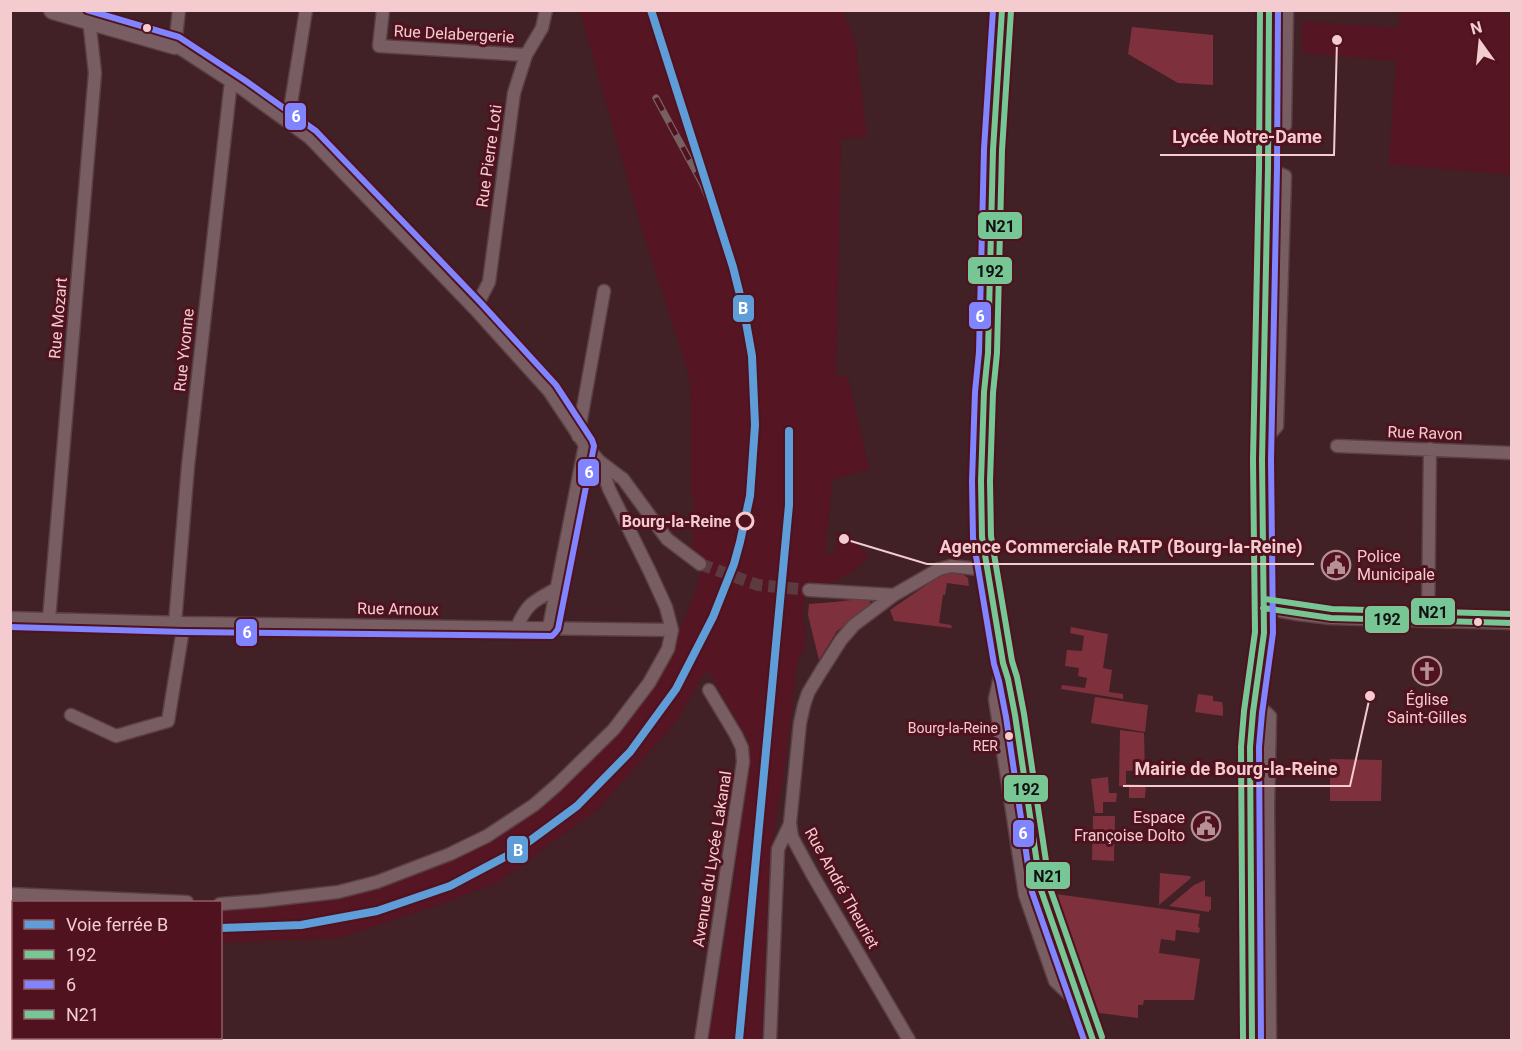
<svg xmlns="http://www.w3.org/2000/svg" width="1522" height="1051" font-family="Roboto,sans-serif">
	<rect width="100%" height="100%" fill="#412026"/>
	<path fill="#551522" d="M580,11H842L855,40L867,137L841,138L836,376L848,377L869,469L837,478L832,483L825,553L835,554L837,533L848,534L869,557L853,571L837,581L829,583L806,582L803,620L806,630L804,651L798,658L784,772L771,849L768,889L762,1040H709L733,888L750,744L707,669L675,723L598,809L497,883L441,904L339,938L221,943V908L230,909L331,899L426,871L504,832L547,803L597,754L631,717L657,676L682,625L695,593L705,557L697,554L691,547L693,541V498L691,495V404L690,384L685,362L642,231Z
		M1496,11L1511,15V175L1389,164L1396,61L1302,53V21L1398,28L1400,11Z"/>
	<path fill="#7e313d" d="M1132,27L1213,35V85L1178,83L1128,54Z
		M948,570L961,573L968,578L969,586L947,583L945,595H943L939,623L951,625L952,628L959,629L894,621L890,610Z
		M860,599L870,600V608L837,631L819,660L808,615L809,604C826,603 842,601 860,599Z
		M1071,627L1108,634L1103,668L1112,670L1109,692L1123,694V699L1061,689L1062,685L1085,688L1087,678L1078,676L1079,668L1065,666L1067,650L1082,651L1084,636L1070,633Z
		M1198,694L1213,696V701L1222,702L1223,708V716L1195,712Z
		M1095,697L1148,705L1145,732L1091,723Z
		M1120,730L1144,733L1145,770L1126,771V784L1146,785L1145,798H1129V787L1119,786Z
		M1330,759L1382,760L1381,801H1330Z
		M1108,777L1109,793H1117L1116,802H1103V813H1095L1091,779Z
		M1093,816H1115L1114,861L1092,860Z
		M1160,873L1190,876L1191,878L1159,905Z
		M1205,880V896L1211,897V910H1209V912L1169,906L1194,885Z
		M1056,894L1200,914L1198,927L1200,928L1199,933L1176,930L1175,941L1161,939L1159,953L1200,959L1194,1000H1144L1143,1005H1138V1018L1099,1013Z"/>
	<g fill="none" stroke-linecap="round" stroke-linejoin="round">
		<path stroke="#5c3a3f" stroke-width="12" stroke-dasharray="12 6" stroke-linecap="butt" d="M700,564L758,585L809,590"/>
		<g stroke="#5a3f43" stroke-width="15">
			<path id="street" d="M179,10L175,45L241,88L310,138L475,309L549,391L585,445L599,461L623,479L667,539L700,564
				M383,10L379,46L526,55
				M288,122L306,10
				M1268,131L1285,125L1287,10
				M475,309L489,282L514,93L526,55L542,28L546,10
				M578,436L604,291
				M1263,442L1277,426L1285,176L1268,169
				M1337,446L1512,453
				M809,590L894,595
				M1263,608L1297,614L1331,618L1512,623
				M10,618L184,623L672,630
				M49,619L95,73L88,10
				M1428,621L1430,449
				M175,623L188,466L231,81
				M517,627C527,603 534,601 556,589
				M549,627L585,445
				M1002,667L995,699L1025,895L1055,981L1077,1002
				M1253,709L1263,710L1270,716L1268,807L1270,1040
				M71,715L116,736L168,721L184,623
				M10,894L187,902
				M220,904L260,901L338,892L377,882L450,854L487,836L534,805L557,785L614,729L649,683L668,649L672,630L666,607L650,572L609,489L600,462
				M10,945L14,946
				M701,1040L743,762L742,748L736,735L709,690
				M770,1040L778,849L790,824
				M909,1040L812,874L792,837L790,823L800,723L804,705L808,693L820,673L841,640L854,625L894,595L939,569L951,566L988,570"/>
		</g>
		<g stroke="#5a3f43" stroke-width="21">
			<path id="secondary" d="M53,10L175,45"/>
		</g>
		<g stroke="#5a3f43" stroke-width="22">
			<path id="primary" d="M1002,10L993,150L988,353L984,392L981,481L982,537L1003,663L1008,679L1015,715L1041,890L1093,1040
				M1252,1040L1250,747L1253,712L1264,633L1262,460L1268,169L1269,10"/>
		</g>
		<use href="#street" stroke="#785d62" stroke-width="12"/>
		<use href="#secondary" stroke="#785d62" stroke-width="18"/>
		<use href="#primary" stroke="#705c5a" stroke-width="20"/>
		<g stroke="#786062" stroke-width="7">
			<path id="rail" d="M656,98L702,183L723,232"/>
		</g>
		<use href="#rail" stroke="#4f121e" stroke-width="4.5" stroke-dasharray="14" stroke-linecap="butt"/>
		<g stroke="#4f121e" stroke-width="10">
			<path id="bus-1" d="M1002,10L993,150L988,353L984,392L981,481L982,537L1003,663L1008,679L1015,715L1041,890L1093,1040
				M1263,608L1331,618L1512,623
				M1252,1040L1250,747L1253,712L1264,633L1262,460L1268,169L1269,10"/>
		</g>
		<g stroke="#4f121e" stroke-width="10">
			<path id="bus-2" d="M993,10L984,149L979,352L975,392L972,481L973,538L994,664L999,681L1006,717L1032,892L1084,1040
				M10,627L184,632L552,636L555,633L558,629L594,446L592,440L556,385L481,303L316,131L246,81L179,37L87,10
				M1261,1040L1259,747L1262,713L1273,633L1271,460L1277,169L1278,10"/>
		</g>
		<g stroke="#4f121e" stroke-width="10">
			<path id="bus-3" d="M1011,11L1002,150L997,353L993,393L990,481L991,536L1012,661L1017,677L1024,714L1050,888L1102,1037
				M1265,599L1332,609L1512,614
				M1243,1040L1241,747L1244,711L1255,632L1253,460L1259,169L1260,10"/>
		</g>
		<use href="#bus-1" stroke="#77c694" stroke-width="6"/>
		<use href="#bus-2" stroke="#8084ff" stroke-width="6"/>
		<use href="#bus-3" stroke="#77c695" stroke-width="6"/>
		<g stroke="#4f121e" stroke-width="12">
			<path id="rail-1" d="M220,928L301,925L377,911L450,886L516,851L577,806L630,752L676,689L713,617L734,564L740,542L750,496L755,425L752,356L744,311L733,267L651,10
				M739,1040L789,505V431"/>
		</g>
		<use href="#rail-1" stroke="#5f9dd8" stroke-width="8"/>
	</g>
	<defs>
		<g id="civic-ring" transform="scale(1.5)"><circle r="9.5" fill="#4f121e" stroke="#b59094" stroke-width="1.5"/><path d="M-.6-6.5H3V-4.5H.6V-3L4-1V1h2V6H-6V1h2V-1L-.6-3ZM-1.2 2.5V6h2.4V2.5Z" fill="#b59094"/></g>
		<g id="church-ring" transform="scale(1.5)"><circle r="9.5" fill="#4f121e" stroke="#b59094" stroke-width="1.5"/><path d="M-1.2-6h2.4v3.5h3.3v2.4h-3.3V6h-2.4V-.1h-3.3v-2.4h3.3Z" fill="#b59094"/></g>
	</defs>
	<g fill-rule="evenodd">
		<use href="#civic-ring" x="1336" y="565"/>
		<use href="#church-ring" x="1427" y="671"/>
		<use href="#civic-ring" x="1206" y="826"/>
	</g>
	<g fill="#f4cccf" stroke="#4f121e" stroke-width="2">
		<circle cx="147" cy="28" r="5"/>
		<circle cx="1478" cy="622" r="5"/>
		<circle cx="1009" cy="736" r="5"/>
	</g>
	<circle fill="#4f121e" stroke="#f4cccf" stroke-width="3" cx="745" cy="521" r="8"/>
	<g text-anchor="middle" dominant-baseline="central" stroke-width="6" stroke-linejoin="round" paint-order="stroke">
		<g font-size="14" fill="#f4cccf" stroke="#4f121e" text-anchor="end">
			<text x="998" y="728">Bourg-la-Reine<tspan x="998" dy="18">RER</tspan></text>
		</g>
		<g font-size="16" fill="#f4cccf" stroke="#4f121e">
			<text transform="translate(454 34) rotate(3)">Rue Delabergerie</text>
			<text transform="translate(489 156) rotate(-82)">Rue Pierre Loti</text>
			<text transform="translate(58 318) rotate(-85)">Rue Mozart</text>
			<text transform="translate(184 350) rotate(-84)">Rue Yvonne</text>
			<text transform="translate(1425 433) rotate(2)">Rue Ravon</text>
			<text transform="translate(398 609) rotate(1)">Rue Arnoux</text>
			<text transform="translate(712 859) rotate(-81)">Avenue du Lycée Lakanal</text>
			<text transform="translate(842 888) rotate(61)">Rue André Theuriet</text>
		</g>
		<g font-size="16" font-weight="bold" fill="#f4cccf" stroke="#4f121e" text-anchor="end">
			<text x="731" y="521">Bourg-la-Reine</text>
		</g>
		<g font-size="16" fill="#f4cccf" stroke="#4f121e" text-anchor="start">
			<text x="1357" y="556">Police<tspan x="1357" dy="18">Municipale</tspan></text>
			<text x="1427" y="699" text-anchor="middle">Église<tspan x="1427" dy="18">Saint-Gilles</tspan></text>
			<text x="1185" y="817" text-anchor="end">Espace<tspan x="1185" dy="18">Françoise Dolto</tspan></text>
		</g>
	</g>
	<path fill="none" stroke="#f4cccf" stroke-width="2" d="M1337 40L1334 155H1160M844 539L927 564H1314M1370 696L1350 786H1123"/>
	<g fill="#f4cccf" stroke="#4f121e" stroke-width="2">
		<circle cx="1337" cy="40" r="6"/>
		<circle cx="844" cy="539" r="6"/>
		<circle cx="1370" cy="696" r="6"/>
	</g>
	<g font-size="18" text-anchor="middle" font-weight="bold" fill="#f4cccf" stroke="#4f121e" stroke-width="6" stroke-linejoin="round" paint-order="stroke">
		<text x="1247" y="143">Lycée Notre-Dame</text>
		<text x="1121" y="553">Agence Commerciale RATP (Bourg-la-Reine)</text>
		<text x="1236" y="775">Mairie de Bourg-la-Reine</text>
	</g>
	<g stroke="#4f121e" stroke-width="2">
		<rect x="284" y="102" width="23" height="29" rx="6" fill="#8084ff"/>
		<rect x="977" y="211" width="46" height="29" rx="6" fill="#77c695"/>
		<rect x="967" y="256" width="46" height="29" rx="6" fill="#77c694"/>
		<rect x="732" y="294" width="23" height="29" rx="6" fill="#5f9dd8"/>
		<rect x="968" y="301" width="24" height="29" rx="6" fill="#8084ff"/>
		<rect x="577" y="458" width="23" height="29" rx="6" fill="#8084ff"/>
		<rect x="1410" y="597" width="46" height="29" rx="6" fill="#77c695"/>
		<rect x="1364" y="605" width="46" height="29" rx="6" fill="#77c694"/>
		<rect x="235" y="618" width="23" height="29" rx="6" fill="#8084ff"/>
		<rect x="1003" y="774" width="46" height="29" rx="6" fill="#77c694"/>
		<rect x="1012" y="819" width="23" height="29" rx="6" fill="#8084ff"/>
		<rect x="506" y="835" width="23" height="29" rx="6" fill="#5f9dd8"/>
		<rect x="1025" y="861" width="46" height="29" rx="6" fill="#77c695"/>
	</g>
	<g font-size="16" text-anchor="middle" font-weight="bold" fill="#fff">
		<text x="296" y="122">6</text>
		<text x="743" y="314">B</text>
		<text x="980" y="322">6</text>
		<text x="589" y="478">6</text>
		<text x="247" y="638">6</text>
		<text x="1023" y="839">6</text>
		<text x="518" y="856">B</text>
	</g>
	<g font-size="16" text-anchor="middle" font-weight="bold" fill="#111">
		<text x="1000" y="232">N21</text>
		<text x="990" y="277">192</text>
		<text x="1433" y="618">N21</text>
		<text x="1387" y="625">192</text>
		<text x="1026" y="795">192</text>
		<text x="1048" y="882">N21</text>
	</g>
	<rect width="1522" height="1051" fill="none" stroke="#f4cccf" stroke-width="24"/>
	<rect x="12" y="901" width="210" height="138" fill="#4f121e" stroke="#915c65" stroke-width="1.5"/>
	<rect x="24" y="920" width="30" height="9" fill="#5f9dd8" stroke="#915c65" stroke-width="1.5"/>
	<text x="66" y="931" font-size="18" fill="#f4cccf">Voie ferrée B</text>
	<rect x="24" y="950" width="30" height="9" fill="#77c694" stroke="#915c65" stroke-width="1.5"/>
	<text x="66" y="961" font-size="18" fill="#f4cccf">192</text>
	<rect x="24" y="980" width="30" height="9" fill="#8084ff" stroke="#915c65" stroke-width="1.5"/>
	<text x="66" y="991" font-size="18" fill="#f4cccf">6</text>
	<rect x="24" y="1010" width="30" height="9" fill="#77c695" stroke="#915c65" stroke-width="1.5"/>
	<text x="66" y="1021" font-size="18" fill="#f4cccf">N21</text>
	<g transform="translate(1480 42) rotate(345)" stroke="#4f121e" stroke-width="4.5" paint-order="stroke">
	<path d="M0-4.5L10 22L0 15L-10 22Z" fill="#f4cccf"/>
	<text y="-9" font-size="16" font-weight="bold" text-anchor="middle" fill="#f4cccf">N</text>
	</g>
</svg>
